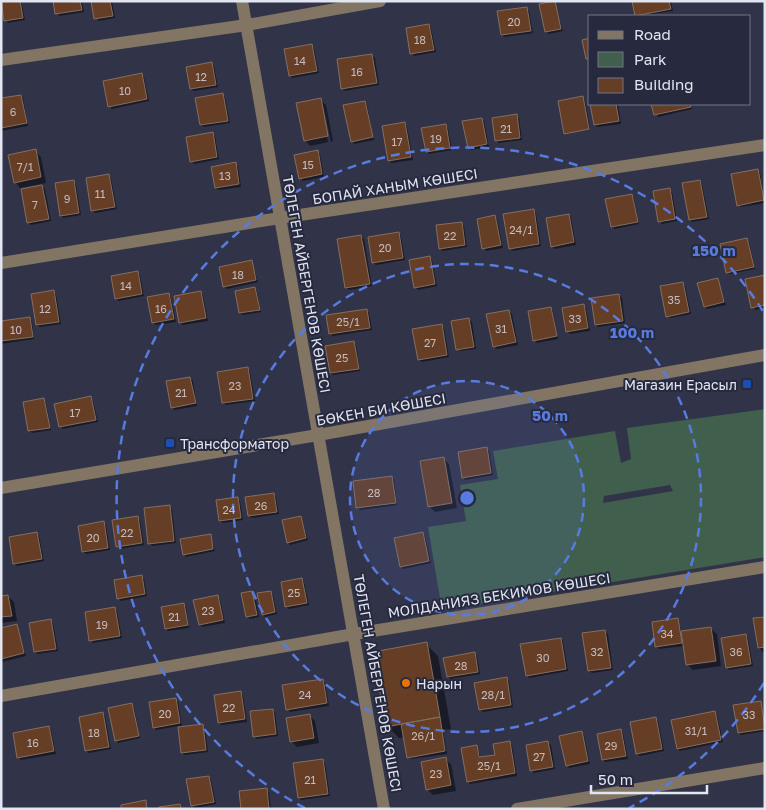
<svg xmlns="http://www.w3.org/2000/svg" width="766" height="810" font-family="'Golos Text',sans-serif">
	<rect width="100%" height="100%" fill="#313448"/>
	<path fill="#405f4d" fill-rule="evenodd" d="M765,409V557L442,610L428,527L466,521L460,485L498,479L493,451L615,431L621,463L631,459L627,428ZM670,485L673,491L603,503L604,496Z"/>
	<path fill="#0007" fill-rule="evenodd" d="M5,1H21L25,20L8,23L6,20Z
		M54,1H82L84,12L59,16Z
		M92,1H112L115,18L98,21Z
		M634,1H671L673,11L638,16Z
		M554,2L563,31L549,34L546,31Z
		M527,8L529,11L533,33L505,37L502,35Z
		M429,25L431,28L436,52L414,56L412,53Z
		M311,45L314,48L319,73L292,78L290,75Z
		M372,55L375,58L379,85L345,91L342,88Z
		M212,63L214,66L218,87L194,91L191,89Z
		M141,75L144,77L149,101L112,109L110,106Z
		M223,95L225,97L230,123L204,127L201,125Z
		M21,96L23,98L28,126L1,131V99Z
		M582,97L585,100L590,128L566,132Z
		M320,100L326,105L333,141L310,146L305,140ZM321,105H323L331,142H328Z
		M365,102L367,105L374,140L354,144L352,141Z
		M591,104H618L621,124L597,127L595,125Z
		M653,104H691L692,109L658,117Z
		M516,116L519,118L522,140L499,143L497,141Z
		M481,119L484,121L489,147L471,150L469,147Z
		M405,123L407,126L413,160L392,163L389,161Z
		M445,126L448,128L452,150L429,154L427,151Z
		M213,134L215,136L219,159L194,164L192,161Z
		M35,151L41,157L46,183L20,188L15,182Z
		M318,152L320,154L324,177L303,181L300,178Z
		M235,164L238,166L241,187L219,190L216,188L213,168Z
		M758,171L760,173L765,203L741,207L738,205Z
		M109,176L111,178L117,209L95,213L92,210Z
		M700,181L702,184L709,219L692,222L690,219Z
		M74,182L76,184L81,215L63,218L61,216Z
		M42,187L45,189L51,221L31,225L28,222Z
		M669,189L672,192L677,221L662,224L660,221Z
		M632,195L634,198L639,224L615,229L612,227Z
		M533,211L536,213L541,246L513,251L510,248Z
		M569,215L571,217L576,245L554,249L552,246Z
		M494,217L497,219L503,248L486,251L484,248Z
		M461,223L464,226L467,247L443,251L440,248Z
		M398,233L401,236L405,260L376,265L373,262Z
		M361,236L364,239L372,286L349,290L346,287Z
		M747,240L749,242L755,269L730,274L727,272Z
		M429,258L432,260L437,286L418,290L415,287Z
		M252,262L258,282L227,289L224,286Z
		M137,272L140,275L144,296L119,301L116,299Z
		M765,276V308L755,310L746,280Z
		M717,279L726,305L707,309L705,307Z
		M682,283L685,286L691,314L670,318L667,316Z
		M255,288L257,291L261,312L243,315L240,313L236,292Z
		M54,292L56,294L61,324L40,327L37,325Z
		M200,292L203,295L208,321L183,325L180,323L176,297Z
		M169,294L171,297L176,322L156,325L153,323Z
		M619,295L622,298L625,323L598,327L596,325Z
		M583,305L586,308L590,331L570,334L567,331Z
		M551,308L553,311L558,339L537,343L534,340Z
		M366,310L369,312L372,330L333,336L330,333Z
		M509,311L512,314L518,345L497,349L494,346Z
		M29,318L32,321L34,339L1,344V322Z
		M469,319L472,322L476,349L460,351L457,349Z
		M441,325L444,328L449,357L422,362L419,360Z
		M354,343L356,345L360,371L333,375L331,373Z
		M248,368L250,371L255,401L226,405L224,403L219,373Z
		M190,378L193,381L197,406L175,410L172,407Z
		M91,398L93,400L98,422L63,429L60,426Z
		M44,400L46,402L51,430L32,433L30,431Z
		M486,448L489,451L493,475L465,480L463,477Z
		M443,458L449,464L457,508L435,512L429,506Z
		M392,477L394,480L397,505L360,510L357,507Z
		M274,494L276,497L279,514L252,518L249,516L246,498Z
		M238,498L240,501L243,520L223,523L220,521Z
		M170,506L172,509L176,543L152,546L150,543Z
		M301,517L308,540L290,545L288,542Z
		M137,518L140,520L144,545L120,549L118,547Z
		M103,522L106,525L110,550L86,554L83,552Z
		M423,533L425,536L431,563L403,569L401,566Z
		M37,534L39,536L44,561L17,566L14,563Z
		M210,535L215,551L186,557L184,554Z
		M141,576L144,579L147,596L121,601L118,598Z
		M302,579L304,582L309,605L289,609L286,607Z
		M252,592L255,595L259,617L250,619L247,616Z
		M270,592L273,595L277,614L265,617L263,614Z
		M8,596L14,602L17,621L1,623V597Z
		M217,596L220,599L225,623L202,627L200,625Z
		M184,604L186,607L189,628L168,631L166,628Z
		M115,608L117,611L122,638L93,643L91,640Z
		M765,618V654L759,648L754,619Z
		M678,620L682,633L711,629L717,634L721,666L693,670L687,664L685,646L659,649L657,647L653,623Z
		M50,621L53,623L58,651L38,654L35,652Z
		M16,626L26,656L2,662L1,629Z
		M605,631L608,634L613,670L592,673L589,671Z
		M746,635L748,638L753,666L729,670L727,667Z
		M561,639L563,641L568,671L529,678L527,675Z
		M426,644L438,656L451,729L443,730L447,754L411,759L408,757L405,737L399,738L387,726Z
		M474,653L477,656L480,674L450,679L448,677Z
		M507,679L509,681L513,707L483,712L480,709Z
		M323,680L325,683L329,706L290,712L288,709Z
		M240,693L243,695L247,722L221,725L219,722Z
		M176,699L178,702L182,727L202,725L205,728L208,752L185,755L182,753L179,726L156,730L154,727Z
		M761,702L765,714V731L741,735L739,733Z
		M132,705L134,707L140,738L118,743L116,740Z
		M272,710L275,712L278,736L257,739L254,736Z
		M715,713L717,715L723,742L680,751L678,749Z
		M103,714L105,716L111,749L89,753L86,751L81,718Z
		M309,715L315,721L319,743L297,747L291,741Z
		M655,718L658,721L664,751L640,756L637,754Z
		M49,727L51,730L56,754L21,760L18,757Z
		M621,731L623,733L628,759L605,762L603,760Z
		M581,733L584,735L590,764L569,768L567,765Z
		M509,742L512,745L517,776L470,784L468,781L477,746L481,758L496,756Z
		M548,742L551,745L555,769L534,773L531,770Z
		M445,759L451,764L456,791L433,795L427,789Z
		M322,761L325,763L330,796L301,800L299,797Z
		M209,777L211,779L216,804L195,808L192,805Z
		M267,790L269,792L271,809H242Z"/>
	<path fill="#653e25" stroke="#856e60" d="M1,1H20L23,18L4,21Z
		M53,1H80L82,10L55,14Z
		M91,1H110L113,16L94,19Z
		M555,1L561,29L545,32L539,4Z
		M632,1H669L671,9L635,16Z
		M527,7L531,31L501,35L497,11Z
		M429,24L434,50L410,54L406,28Z
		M590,38V59H586L582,40Z
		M312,44L317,71L289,76L284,49Z
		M372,54L377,83L341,89L337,59Z
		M212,62L216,85L190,89L186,67Z
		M142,73L147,99L108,107L103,81Z
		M223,93L228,121L200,125L195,98Z
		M21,95L27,123L1,128V98Z
		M583,96L589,129L564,134L558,101Z
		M321,98L328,136L304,141L296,103Z
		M365,101L373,137L351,142L343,105Z
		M590,104H616L619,121L594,125Z
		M651,104H690L691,107L654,115Z
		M517,114L520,138L495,141L492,118Z
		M482,118L487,144L468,148L462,121Z
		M405,122L411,157L388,161L382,126Z
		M446,124L450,148L426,152L421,128Z
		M213,132L217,157L190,162L186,137Z
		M36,149L41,177L14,183L8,155Z
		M318,150L322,174L299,179L294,155Z
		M236,162L239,184L215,188L211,167Z
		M758,169L764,200L737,206L731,174Z
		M109,174L115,207L91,211L86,178Z
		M74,180L79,213L60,216L55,183Z
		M700,180L707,217L689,220L682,183Z
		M42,185L49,219L27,223L21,189Z
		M670,188L675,219L658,222L653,191Z
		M632,194L638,222L611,227L605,199Z
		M534,209L539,244L509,249L503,214Z
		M569,214L574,242L551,247L546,218Z
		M495,215L501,245L482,249L477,219Z
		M462,222L465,245L439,249L436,225Z
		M399,232L403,258L372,263L368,237Z
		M361,235L370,284L345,288L337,239Z
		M747,238L754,267L726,273L720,244Z
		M430,256L435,284L414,288L409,260Z
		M252,260L256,280L223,287L219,267Z
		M138,271L142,294L115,299L111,276Z
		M765,275V305L751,308L745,279Z
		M718,278L724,302L704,307L697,283Z
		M683,282L689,312L666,317L660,286Z
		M255,287L260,310L239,313L235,291Z
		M54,290L59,322L36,325L31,294Z
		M201,291L206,318L179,323L174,296Z
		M169,293L174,319L152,323L147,297Z
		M619,294L623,321L595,325L591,298Z
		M584,304L588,328L566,332L562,308Z
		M551,307L557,336L533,341L528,311Z
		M367,309L370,328L329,334L326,315Z
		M509,310L516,342L493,347L486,314Z
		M30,317L33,337L1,341V321Z
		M469,318L474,347L456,350L451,321Z
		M442,324L447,355L418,360L412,329Z
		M354,341L359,369L330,373L325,346Z
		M248,367L253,399L222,403L217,372Z
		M190,377L196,403L171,408L166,381Z
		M91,396L96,420L59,427L54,404Z
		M44,398L50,428L28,431L23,402Z
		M487,447L491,473L462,478L458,452Z
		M444,457L452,503L428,507L420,461Z
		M392,476L396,503L356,508L353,481Z
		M274,493L277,512L248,516L245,497Z
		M238,497L241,518L219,521L216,500Z
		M170,505L174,541L148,544L144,508Z
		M138,516L142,543L116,547L112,520Z
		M301,516L306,538L287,543L282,520Z
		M104,521L108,548L82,552L78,526Z
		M37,532L42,559L13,564L9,537Z
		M423,532L429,561L400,567L394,538Z
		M211,534L213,549L183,555L180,539Z
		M142,575L145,594L117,599L114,580Z
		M302,578L307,603L285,607L281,582Z
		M252,591L257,615L246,617L241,593Z
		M271,591L275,612L262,615L257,593Z
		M8,595L12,616L1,617V596Z
		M218,595L223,620L199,625L193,600Z
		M184,603L188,625L165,629L161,607Z
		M115,607L120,636L89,641L85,612Z
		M765,617V647L758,648L753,618Z
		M678,618L682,643L655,647L652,622Z
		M51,619L56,649L34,652L29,623Z
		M17,624L24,653L1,659V628Z
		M711,627L716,661L686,665L681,631Z
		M605,630L611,668L588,671L582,633Z
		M746,634L751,664L726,668L721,638Z
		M561,638L566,669L526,676L520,644Z
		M427,642L440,717L386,727L373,652Z
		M475,652L478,672L447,677L443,658Z
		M507,677L511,705L479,710L474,683Z
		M323,679L327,703L286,710L282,685Z
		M241,691L245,719L218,723L214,695Z
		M176,698L180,723L153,728L149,702Z
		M761,701L765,729L738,733L733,705Z
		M132,703L139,736L115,741L108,708Z
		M273,709L276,734L253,737L250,711Z
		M715,711L721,740L677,749L671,720Z
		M103,712L109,747L85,751L79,717Z
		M310,714L314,738L290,742L286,718Z
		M440,717L445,751L407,758L401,724Z
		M656,717L662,749L636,754L630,722Z
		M203,724L206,750L181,753L178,727Z
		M49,726L54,751L17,758L13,733Z
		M621,729L626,756L602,760L597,734Z
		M582,731L588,761L566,766L559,736Z
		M510,741L515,773L467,782L461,748L477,745L479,757L495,755L493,744Z
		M548,741L553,767L530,771L526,745Z
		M446,757L451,785L426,790L421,762Z
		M323,759L328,794L298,798L293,763Z
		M209,776L214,802L191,806L186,779Z
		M267,788L269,809H241L239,791Z
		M146,800L147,809H121V805Z
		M180,804L181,809H159V807Z"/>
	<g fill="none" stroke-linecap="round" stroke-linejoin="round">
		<path stroke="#827564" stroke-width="12" d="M242,1L384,809
			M1,60L247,25L380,1
			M1,263L280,218L765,145
			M1,488L318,435L765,355
			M1,696L354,634L765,567
			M517,809L765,768"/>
	</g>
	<circle cx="467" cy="498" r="117" fill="#587be0" fill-opacity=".12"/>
	<g fill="none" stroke="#587be0" stroke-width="2.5" stroke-dasharray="9 6">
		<circle cx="467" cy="498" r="117"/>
		<circle cx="467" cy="498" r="234"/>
		<path d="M764 683A350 350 0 0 1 629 808M305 808A350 350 0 1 1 764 313"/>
	</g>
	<g fill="#1a4fb4" stroke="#272a3e" stroke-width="2">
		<rect x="742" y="379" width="10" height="10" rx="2.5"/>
		<rect x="165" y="438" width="10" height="10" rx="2.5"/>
	</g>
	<circle fill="#e8710a" stroke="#272a3e" stroke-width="2" cx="406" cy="683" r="5"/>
	<g text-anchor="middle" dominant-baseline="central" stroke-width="4" stroke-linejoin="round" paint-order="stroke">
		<g font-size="11" fill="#c3bbbf">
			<text x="514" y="21">20</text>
			<text x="420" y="39">18</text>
			<text x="300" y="60">14</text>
			<text x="357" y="71">16</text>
			<text x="201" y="76">12</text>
			<text x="125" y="90">10</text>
			<text x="13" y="111">6</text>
			<text x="506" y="128">21</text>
			<text x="436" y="138">19</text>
			<text x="397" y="141">17</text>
			<text x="308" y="164">15</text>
			<text x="25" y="166">7/1</text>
			<text x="225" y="175">13</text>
			<text x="100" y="193">11</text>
			<text x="67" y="198">9</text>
			<text x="35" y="204">7</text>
			<text x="521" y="229">24/1</text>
			<text x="450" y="235">22</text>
			<text x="385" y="247">20</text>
			<text x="238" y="274">18</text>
			<text x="126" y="285">14</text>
			<text x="674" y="299">35</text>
			<text x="45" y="308">12</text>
			<text x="161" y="308">16</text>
			<text x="575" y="318">33</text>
			<text x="348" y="321">25/1</text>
			<text x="501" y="328">31</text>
			<text x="16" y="329">10</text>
			<text x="430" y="342">27</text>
			<text x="342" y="357">25</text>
			<text x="235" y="385">23</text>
			<text x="181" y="392">21</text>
			<text x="75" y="412">17</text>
			<text x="374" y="492">28</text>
			<text x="261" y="505">26</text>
			<text x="229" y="509">24</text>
			<text x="127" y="532">22</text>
			<text x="93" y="537">20</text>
			<text x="294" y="592">25</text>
			<text x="208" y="610">23</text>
			<text x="174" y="616">21</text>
			<text x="102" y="624">19</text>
			<text x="667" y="633">34</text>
			<text x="597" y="651">32</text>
			<text x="736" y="651">36</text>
			<text x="543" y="657">30</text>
			<text x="461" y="665">28</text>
			<text x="305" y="694">24</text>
			<text x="493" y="694">28/1</text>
			<text x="229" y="707">22</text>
			<text x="165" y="713">20</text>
			<text x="749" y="714">33</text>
			<text x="696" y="730">31/1</text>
			<text x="94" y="732">18</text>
			<text x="423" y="735">26/1</text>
			<text x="33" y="742">16</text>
			<text x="611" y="745">29</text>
			<text x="539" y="756">27</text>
			<text x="489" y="765">25/1</text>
			<text x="436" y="773">23</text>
			<text x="310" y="779">21</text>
		</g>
		<g font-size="14" fill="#e2e5f2" stroke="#272a3e">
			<text transform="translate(395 186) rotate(-9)">БОПАЙ ХАНЫМ КӨШЕСІ</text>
			<text transform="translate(307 284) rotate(80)">ТӨЛЕГЕН АЙБЕРГЕНОВ КӨШЕСІ</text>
			<text transform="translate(381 409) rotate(-10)">БӨКЕН БИ КӨШЕСІ</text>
			<text transform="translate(499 595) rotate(-9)">МОЛДАНИЯЗ БЕКИМОВ КӨШЕСІ</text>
			<text transform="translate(378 683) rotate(80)">ТӨЛЕГЕН АЙБЕРГЕНОВ КӨШЕСІ</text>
		</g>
		<g font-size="14" fill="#e2e5f2" stroke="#272a3e" text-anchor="start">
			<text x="737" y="384" text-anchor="end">Магазин Ерасыл</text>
			<text x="180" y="443">Трансформатор</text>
			<text x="416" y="683">Нарын</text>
		</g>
	</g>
	<circle cx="467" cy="498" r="8" fill="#587be0" stroke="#272a3e" stroke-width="2.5"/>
	<g font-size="15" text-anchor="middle" font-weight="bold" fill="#587be0" stroke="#272a3e" stroke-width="4" stroke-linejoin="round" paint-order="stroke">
		<text x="714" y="256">150 m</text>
		<text x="632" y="338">100 m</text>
		<text x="550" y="421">50 m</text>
	</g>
	<rect width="766" height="810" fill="none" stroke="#e2e5f2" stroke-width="5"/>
	<rect x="588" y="15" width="162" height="90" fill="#272a3e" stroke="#727586"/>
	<rect x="598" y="31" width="25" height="8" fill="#827564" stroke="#727586"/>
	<text x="634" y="40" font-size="15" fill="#e2e5f2">Road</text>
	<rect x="598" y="52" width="25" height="15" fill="#405f4d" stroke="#727586"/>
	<text x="634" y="65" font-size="15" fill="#e2e5f2">Park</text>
	<rect x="598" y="78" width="25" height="15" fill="#653e25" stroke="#727586"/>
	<text x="634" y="90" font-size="15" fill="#e2e5f2">Building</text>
	<path d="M591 785v8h116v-8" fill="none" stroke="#e2e5f2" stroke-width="2.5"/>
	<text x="598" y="785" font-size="15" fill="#e2e5f2" stroke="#272a3e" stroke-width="4" paint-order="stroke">50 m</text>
</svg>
